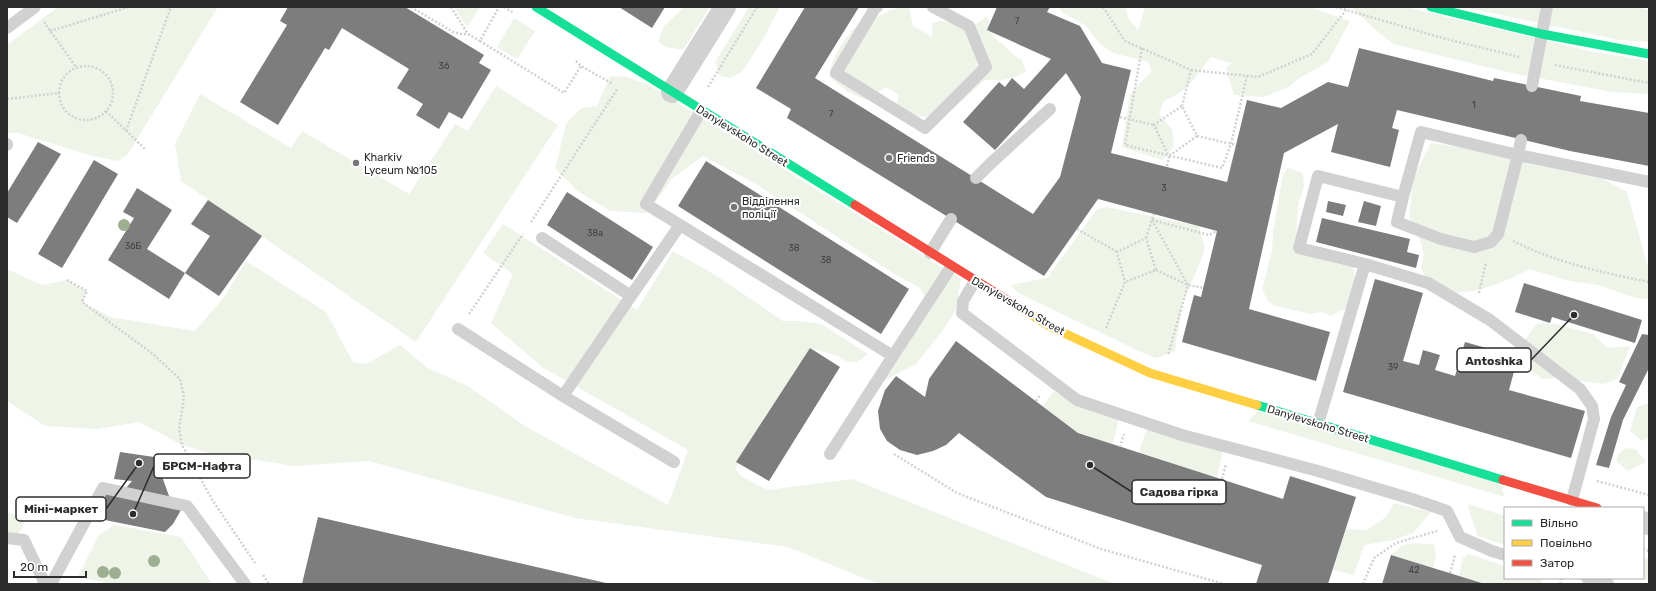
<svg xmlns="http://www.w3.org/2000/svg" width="1656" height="591" font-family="Rubik,sans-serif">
	<rect width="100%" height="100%" fill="#fff"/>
	<path fill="#eff4e9" d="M58,7H218L128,154L118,161L92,156L18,133H7V45Z
		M454,7H480L467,27Z
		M684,7H710L683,50L665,47L658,41L664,26Z
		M749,7H780L762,41L742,72L730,78L720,76L715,62Z
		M909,7L913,26L932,37V23L940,21L976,24L987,16L994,38C1006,45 1009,53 1022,60L1026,71C1012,81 1001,80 985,80L944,117L914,116L896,107L899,95L886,87L867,100C850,95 842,88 829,76C834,50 849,34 866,15L877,17L893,9Z
		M1058,7H1126L1128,18L1138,30L1145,7H1310L1350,21L1328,62L1298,79L1289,87L1264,97L1234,95L1226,69L1231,63L1211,57C1195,77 1189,91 1164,101L1159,114L1172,129L1174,147L1162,160L1122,147L1130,94L1152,71L1148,62L1113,53L1100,44L1086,26L1062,12Z
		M1351,7H1405L1589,51L1649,61V94L1611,92L1507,72L1393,44L1377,31Z
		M1464,7H1637L1649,10V42L1619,40Z
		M514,18L535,31L517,59L497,47Z
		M610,76L628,77L650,86L961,279L955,311L943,330L916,364L882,382L921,321L932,308L920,288L893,273L756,184L703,156L672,179L647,213L610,211L576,190L555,168L566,124L581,108L597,106Z
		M496,86L558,125L416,342L181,181L175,144L200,94L291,148L302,131L409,194L455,124L468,131Z
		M1431,143L1489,152L1532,164L1603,179L1627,192L1649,271V298L1644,299L1635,298L1598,285L1570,281L1529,269C1510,280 1473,295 1452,292C1444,291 1435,285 1428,283L1421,267L1424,255L1420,240L1409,216L1413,179Z
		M1288,168L1303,173L1304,186L1298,206L1296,240L1310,255L1330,262L1353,267L1355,279L1348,307L1331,316L1322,312L1311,314L1275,306L1268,301L1262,289L1272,251L1273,231L1283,174Z
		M1107,207L1199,226L1205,248L1200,263L1183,301L1175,351L1156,358L1141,352L1020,294L1010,285L1047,278L1097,209Z
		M503,224L637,310L673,251L717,276L783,321H799L821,324L868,354L857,362H848L838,356L810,348L753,436L735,469L741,476L768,490L852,479L1115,584H878L788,547L575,518L369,461L294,466L225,455L212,454L182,445L139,422L97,429L45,426L7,401V269L42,285L67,280L87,291L82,302L111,317L195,331L225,296L246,261L326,312L353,362L366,364L400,345L428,368L468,386L525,426L668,505L688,450L542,367L491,323L513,274L483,253Z
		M1536,324H1556L1593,334L1608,348L1630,346L1618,378L1604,384L1558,378L1542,379L1525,366L1522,344Z
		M1054,391L1074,405L1119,419L1113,444L1078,433L1043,406Z
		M1649,403V438L1642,441L1630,431L1637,407Z
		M1258,411L1500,484L1505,497L1248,421Z
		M1147,428L1223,451L1217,478L1139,452Z
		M1626,448L1635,449L1646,462L1628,471L1616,461L1618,454Z
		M1394,503L1431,512L1413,533L1394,540L1364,545L1354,575L1333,570L1346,529L1367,530L1386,517Z
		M1468,504L1505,516V545L1478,536L1469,511Z
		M7,513L17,515L23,520L22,529L15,536L7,535Z
		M115,525L181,537L212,584H111L78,577L99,535Z
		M1414,543L1434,544L1436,555L1433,568L1391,555L1403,545Z
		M1469,554L1505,566V578H1541L1543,584H1486L1459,576L1463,558Z
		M1643,558L1649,560V580L1636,578H1643Z"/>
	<path fill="#7d7d7d" d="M288,7H405L484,55L479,63L491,70L462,119L449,112L439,129L416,115L423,104L397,88L409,69L342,28L329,50L325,48L278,125L240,102L287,25L280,21Z
		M619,7H665L652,28Z
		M805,7H859L815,78L1033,214L1060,177L1081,97L1066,73L995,150L963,122L999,82L1005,87L1012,78L1024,89L1051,59L987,30L997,7H1050L1047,12L1080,26L1102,63L1131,70L1111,153L1227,182L1247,100L1281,108L1328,82L1348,87L1359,48L1493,81L1494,78L1581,96L1580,101L1649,113V166L1570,151L1397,110L1392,128L1399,130L1390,167L1331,152L1338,124L1284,153L1249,309L1330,332L1316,381L1182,342L1194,295L1201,297L1217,231L1098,199L1044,276L787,118L791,109L756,88Z
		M38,142L61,154L17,223L7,217V193Z
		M94,160L118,174L62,268L38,254Z
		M706,161L909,289L881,334L678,206Z
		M137,188L172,210L147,249L185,273L169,299L108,260L134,218L123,212Z
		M567,192L653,247L632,280L547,225Z
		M208,200L262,236L219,296L185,273L210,236L191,224Z
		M1328,201L1346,205L1343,216L1326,212Z
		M1364,201L1381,206L1376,226L1358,222Z
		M1322,218L1410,239L1407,252L1419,255L1416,268L1316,242Z
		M1375,279L1423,293L1403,361L1419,365L1423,350L1440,355L1435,370L1455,376L1465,342L1518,357L1509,390L1585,411L1571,458L1343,392Z
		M1524,283L1642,320L1635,343L1552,317L1550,323L1515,312Z
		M1642,334L1649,335V368L1623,420L1609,468L1596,465L1611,417L1626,385L1619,382Z
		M956,341L1078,433L1283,499L1290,476L1356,497L1328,584H1256L1262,565L1046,497L959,433L946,445L933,451L917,455L900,450L887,441L880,429L878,411L885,390L896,376L925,397L929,379Z
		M810,348L840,367L769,481L736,462Z
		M120,452L161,458L159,468L169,496L181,510L173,524L165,532L105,520V493L126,488L132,481L114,479Z
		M318,517L606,583V584H302Z
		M1391,555L1485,584H1382Z"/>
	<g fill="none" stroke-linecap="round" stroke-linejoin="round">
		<path stroke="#d1d1d1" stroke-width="2.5" stroke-dasharray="2 2" stroke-linecap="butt" d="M411,7L453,32L461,34H468
			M451,7L468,34L480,41L499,7
			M504,7L514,13
			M1103,7L1125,41L1191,70L1182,106
			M1336,7L1446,39L1519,57
			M44,22L76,67
			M50,31L129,7
			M480,41L564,93L581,66
			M1142,48L1125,145L1222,168L1231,144L1247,76
			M576,61L581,66L613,84
			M1555,65L1649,83
			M59 93a27 27 0 1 1 54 0a27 27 0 1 1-54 0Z
			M1191,70L1258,77L1312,54L1346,10
			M708,87L757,7
			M7,99L59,93
			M106,111L146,150
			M1120,117L1154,125
			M126,131L171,7
			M1197,136L1236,145
			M1167,166L1169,157L1154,125L1182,106L1197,136L1169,156
			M1152,220L1188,285L1168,355
			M1152,220L1209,235L1217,231
			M531,222L618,88
			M1077,229L1117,252
			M1146,238L1154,214
			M1513,241C1555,262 1603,273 1649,282
			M1156,270L1188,285L1204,288
			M67,280L87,291L82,302L153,354L180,379L184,397L179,429L182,445L213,501L255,563
			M1479,293L1486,262
			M469,314L523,234
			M1106,328L1125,282L1117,252L1146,238L1156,270L1125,282
			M1036,401L1040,395
			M1120,447L1124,434
			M894,454L957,493L1101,549L1224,584
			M1222,479L1226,464
			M1597,481L1649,495
			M1643,549L1649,551
			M1450,573L1455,555
			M263,575L269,584
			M1363,584L1374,558L1396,543L1437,531
			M1560,584L1562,578"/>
		<path stroke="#d1d1d1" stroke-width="12" d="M877,7L875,8L836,73L925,128L986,67L969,26L933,7
			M7,28L35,7
			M1532,86L1547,7
			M701,111L646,204L893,356L951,267
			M1521,140L1518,155L1649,182
			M7,145V144
			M976,178L990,164L1050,109
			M542,238L631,296L680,225
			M930,253L951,219
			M1365,264L1299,248L1318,176L1403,197L1421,132L1518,155L1498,234L1491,242L1474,247L1441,239L1397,222L1403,197
			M975,281L963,301L962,313L1077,400L1182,435L1318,471L1412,499L1447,511L1460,537L1492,551L1505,555
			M458,329L563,396L631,296
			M563,396L674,462
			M1318,424L1365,264L1428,283L1490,320L1580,389L1592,406L1594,419L1572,500
			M830,454L893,356
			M7,538L24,540L45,584
			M1587,578L1608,584
			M51,584L103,488L187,506L245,584"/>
		<path stroke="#d1d1d1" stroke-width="22" d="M672,92L725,7
			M1643,522L1649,524"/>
		<path stroke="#16e098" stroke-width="9" d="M536,7L855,205
			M1431,7L1542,34L1649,54
			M1257,405L1503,480"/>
		<path stroke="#ffcf43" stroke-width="9" d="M1012,303L1051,327L1150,373L1257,405"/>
		<path stroke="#f24e42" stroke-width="9" d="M855,205L1012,303
			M1503,480L1597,508"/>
	</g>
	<g fill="#9eae90">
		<circle cx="124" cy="225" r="6"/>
		<circle cx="154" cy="561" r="6"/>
		<circle cx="103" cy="572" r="6"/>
		<circle cx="115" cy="573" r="6"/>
	</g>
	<g fill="#767676" stroke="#fff" stroke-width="1.5">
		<circle cx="889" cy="158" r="4"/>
		<circle cx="356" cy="163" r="4"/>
		<circle cx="734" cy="207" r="4"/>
	</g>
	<g text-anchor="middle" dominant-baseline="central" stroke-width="4" stroke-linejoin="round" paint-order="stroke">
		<g font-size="9" fill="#404040">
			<text x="1017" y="21">7</text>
			<text x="444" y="66">36</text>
			<text x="1474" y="105">1</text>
			<text x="831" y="114">7</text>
			<text x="1164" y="188">3</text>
			<text x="595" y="233">38а</text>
			<text x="133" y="246">36Б</text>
			<text x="794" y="248">38</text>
			<text x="826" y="260">38</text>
			<text x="1393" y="367">39</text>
			<text x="1414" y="570">42</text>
		</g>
		<g font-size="11" fill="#2c2c2c" stroke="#fff">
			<text transform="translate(742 136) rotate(32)">Danylevskoho Street</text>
			<text transform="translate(1018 306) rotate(30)">Danylevskoho Street</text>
			<text transform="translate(1318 424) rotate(17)">Danylevskoho Street</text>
		</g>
		<g font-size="11" fill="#2c2c2c" stroke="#fff" text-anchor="start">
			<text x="364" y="157">Kharkiv<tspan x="364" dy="13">Lyceum №105</tspan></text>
			<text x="897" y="158">Friends</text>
			<text x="742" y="201">Відділення<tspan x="742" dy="13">поліції</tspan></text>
		</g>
	</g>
	<path fill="none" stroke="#2c2c2c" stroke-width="1.5" d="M1574 315L1531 360M133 514L154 466M1090 465L1132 492M139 463L106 509"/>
	<g fill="#2c2c2c" stroke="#fff" stroke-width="1.5">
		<circle cx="1574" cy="315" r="4"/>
		<circle cx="133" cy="514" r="4"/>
		<circle cx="1090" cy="465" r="4"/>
		<circle cx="139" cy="463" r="4"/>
	</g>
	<g fill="#fff" stroke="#2c2c2c" stroke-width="1.5">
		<rect x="1457" y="348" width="74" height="24" rx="4"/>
		<rect x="154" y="454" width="96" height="24" rx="4"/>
		<rect x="1132" y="480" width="94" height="24" rx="4"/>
		<rect x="16" y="497" width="90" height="24" rx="4"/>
	</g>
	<g font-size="12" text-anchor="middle" font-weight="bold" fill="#2c2c2c">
		<text x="1494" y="365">Antoshka</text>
		<text x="202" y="470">БРСМ-Нафта</text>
		<text x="1179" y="496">Садова гірка</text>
		<text x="61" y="513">Міні-маркет</text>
	</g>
	<rect width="1656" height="591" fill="none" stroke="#2c2c2c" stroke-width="16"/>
	<rect x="1504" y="507" width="140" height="72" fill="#ffffff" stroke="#ababab"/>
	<rect x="1512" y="520" width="20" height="6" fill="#16e098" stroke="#ababab"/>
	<text x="1540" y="527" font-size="12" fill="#2c2c2c">Вільно</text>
	<rect x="1512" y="540" width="20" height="6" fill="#ffcf43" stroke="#ababab"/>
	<text x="1540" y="547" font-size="12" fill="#2c2c2c">Повільно</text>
	<rect x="1512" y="560" width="20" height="6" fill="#f24e42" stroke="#ababab"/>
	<text x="1540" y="567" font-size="12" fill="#2c2c2c">Затор</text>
	<path d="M14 571v6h72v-6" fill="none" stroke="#2c2c2c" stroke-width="2"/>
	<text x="20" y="571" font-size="12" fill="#2c2c2c" stroke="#ffffff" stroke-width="3" paint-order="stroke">20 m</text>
</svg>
